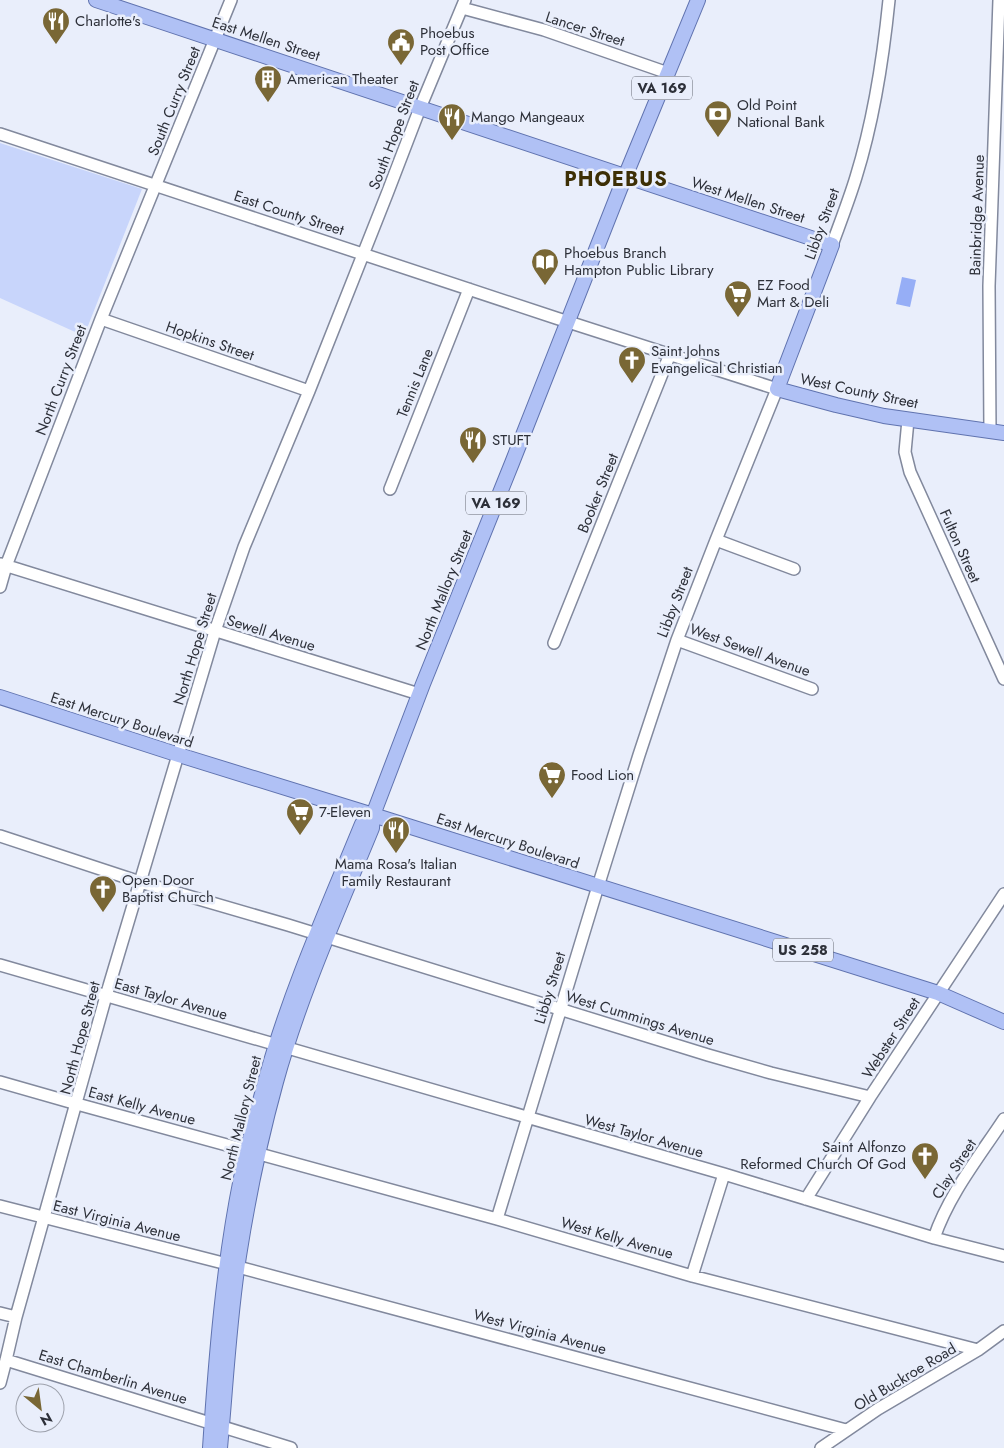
<svg xmlns="http://www.w3.org/2000/svg" width="1004" height="1448" font-family="Jost,sans-serif">
	<rect width="100%" height="100%" fill="#e9eefb"/>
	<path fill="#c8d5fb" d="M0,143L142,189L84,336L0,298Z"/>
	<path fill="#96aef6" d="M902,277L916,280L910,307L896,304Z"/>
	<g fill="none" stroke-linecap="round" stroke-linejoin="round">
		<g stroke="#82899d" stroke-width="14">
			<path id="minor" d="M462,8L544,30L668,73
				M0,134L556,318L777,389L716,540L677,640L639,755L595,896L497,1219
				M832,245C840,223 849,200 856,177C874,119 883,60 889,0
				M101,319L309,391
				M908,420L905,452L910,472L1004,679
				M990,431L989,286L999,0
				M390,489L469,289
				M716,540L794,569
				M1,564L419,694
				M0,587L6,566L101,319L231,0
				M677,640L812,689
				M554,643L670,354
				M0,836L140,882L288,925L708,1055L771,1073L870,1097
				M0,965L724,1174L934,1238L1004,1256
				M0,1082L77,1104L497,1219L692,1276L978,1350
				M806,1199L870,1097L1004,894
				M0,1206L227,1264L846,1430
				M934,1238C949,1194 979,1157 1004,1119
				M692,1276L724,1174
				M0,1313L16,1317
				M6,1360L291,1448
				M0,1383L6,1360L16,1317L106,996L215,631L244,547L309,391L387,194L420,108L465,0
				M821,1448L878,1409L978,1350L1004,1331"/>
		</g>
		<g stroke="#6073af" stroke-width="16">
			<path id="major" d="M96,0L832,245L777,389L836,405L884,416L1004,433
				M0,697L179,755L373,815L938,993L1004,1022
				M210,1448C216,1358 223,1267 241,1178C248,1143 258,1109 267,1075C291,989 328,907 362,824L373,815
				M220,1448C226,1384 229,1320 239,1256C248,1198 260,1140 276,1082C300,995 338,911 372,828L373,815L423,684L512,463L620,189L698,0"/>
		</g>
		<use href="#minor" stroke="#fff" stroke-width="11"/>
		<use href="#major" stroke="#b0c1f5" stroke-width="14"/>
	</g>
	<defs>
		<g id="restaurant-pin" transform="scale(1.4375)"><path d="M0 17L-7.5 6A9.5 9.5 0 1 1 7.5 6Z" fill="#796735" stroke="#e9eefb"/><path d="M-5-6h1v4h1v-4h1v4h1v-4h1v5L-1.5 .5V6h-2V.5L-5-1ZM5-6V6H3V1.5H1.5Q1.5-4 5-6Z" fill="#fff"/></g>
		<g id="civic-pin" transform="scale(1.4375)"><path d="M0 17L-7.5 6A9.5 9.5 0 1 1 7.5 6Z" fill="#796735" stroke="#e9eefb"/><path d="M-.6-6.5H3V-4.5H.6V-3L4-1V1h2V6H-6V1h2V-1L-.6-3ZM-1.2 2.5V6h2.4V2.5Z" fill="#fff"/></g>
		<g id="building-pin" transform="scale(1.4375)"><path d="M0 17L-7.5 6A9.5 9.5 0 1 1 7.5 6Z" fill="#796735" stroke="#e9eefb"/><path d="M-4-6H4V6H1V3H-1V6H-4ZM-2.5-4.3h1.7v1.8h-1.7ZM.8-4.3h1.7v1.8H.8ZM-2.5-1h1.7V.8h-1.7ZM.8-1h1.7V.8H.8Z" fill="#fff"/></g>
		<g id="bank-pin" transform="scale(1.4375)"><path d="M0 17L-7.5 6A9.5 9.5 0 1 1 7.5 6Z" fill="#796735" stroke="#e9eefb"/><path d="M-6-4H6V4H-6ZM0-2.3a2.3 2.3 0 1 0 0 4.6a2.3 2.3 0 1 0 0-4.6Z" fill="#fff"/></g>
		<g id="library-pin" transform="scale(1.4375)"><path d="M0 17L-7.5 6A9.5 9.5 0 1 1 7.5 6Z" fill="#796735" stroke="#e9eefb"/><path d="M-6-4Q-3-5.5-.7-3.5V5Q-3 3-6 4ZM6-4Q3-5.5 .7-3.5V5Q3 3 6 4Z" fill="#fff"/></g>
		<g id="supermarket-pin" transform="scale(1.4375)"><path d="M0 17L-7.5 6A9.5 9.5 0 1 1 7.5 6Z" fill="#796735" stroke="#e9eefb"/><path d="M-6-5.5h2.5l.6 2H6L4.5 2H-2.5L-4.4-4H-6ZM-1.5 3.2a1.3 1.3 0 1 0 .1 0ZM3 3.2a1.3 1.3 0 1 0 .1 0Z" fill="#fff"/></g>
		<g id="church-pin" transform="scale(1.4375)"><path d="M0 17L-7.5 6A9.5 9.5 0 1 1 7.5 6Z" fill="#796735" stroke="#e9eefb"/><path d="M-1.2-6h2.4v3.5h3.3v2.4h-3.3V6h-2.4V-.1h-3.3v-2.4h3.3Z" fill="#fff"/></g>
	</defs>
	<g fill-rule="evenodd">
		<use href="#restaurant-pin" x="56" y="21"/>
		<use href="#civic-pin" x="401" y="42"/>
		<use href="#building-pin" x="268" y="79"/>
		<use href="#bank-pin" x="718" y="114"/>
		<use href="#restaurant-pin" x="452" y="117"/>
		<use href="#library-pin" x="545" y="262"/>
		<use href="#supermarket-pin" x="738" y="294"/>
		<use href="#church-pin" x="632" y="360"/>
		<use href="#restaurant-pin" x="473" y="440"/>
		<use href="#supermarket-pin" x="552" y="775"/>
		<use href="#supermarket-pin" x="300" y="812"/>
		<use href="#restaurant-pin" x="396" y="830"/>
		<use href="#church-pin" x="103" y="889"/>
		<use href="#church-pin" x="925" y="1156"/>
	</g>
	<g text-anchor="middle" dominant-baseline="central" stroke-width="5" stroke-linejoin="round" paint-order="stroke">
		<g fill="#e9eefb" stroke="#656973" stroke-width="1">
			<rect x="632" y="76.5" width="60" height="23" rx="4"/>
			<rect x="466" y="491.5" width="60" height="23" rx="4"/>
			<rect x="773" y="938.5" width="60" height="23" rx="4"/>
		</g>
		<g font-size="14" font-weight="bold" fill="#2d3039">
			<text x="662" y="88">VA 169</text>
			<text x="496" y="503">VA 169</text>
			<text x="803" y="950">US 258</text>
		</g>
		<g font-size="15" fill="#2d3039" stroke="#e9eefb" text-anchor="start">
			<text x="75" y="21">Charlotte's</text>
			<text x="420" y="33">Phoebus<tspan x="420" dy="17">Post Office</tspan></text>
			<text x="287" y="79">American Theater</text>
			<text x="737" y="105">Old Point<tspan x="737" dy="17">National Bank</tspan></text>
			<text x="471" y="117">Mango Mangeaux</text>
			<text x="564" y="253">Phoebus Branch<tspan x="564" dy="17">Hampton Public Library</tspan></text>
			<text x="757" y="285">EZ Food<tspan x="757" dy="17">Mart &amp; Deli</tspan></text>
			<text x="651" y="351">Saint Johns<tspan x="651" dy="17">Evangelical Christian</tspan></text>
			<text x="492" y="440">STUFT</text>
			<text x="571" y="775">Food Lion</text>
			<text x="319" y="812">7-Eleven</text>
			<text x="396" y="864" text-anchor="middle">Mama Rosa's Italian<tspan x="396" dy="17">Family Restaurant</tspan></text>
			<text x="122" y="880">Open Door<tspan x="122" dy="17">Baptist Church</tspan></text>
			<text x="906" y="1147" text-anchor="end">Saint Alfonzo<tspan x="906" dy="17">Reformed Church Of God</tspan></text>
		</g>
		<g font-size="15" fill="#2d3039" stroke="#e9eefb">
			<text transform="translate(585 29) rotate(18)">Lancer Street</text>
			<text transform="translate(266 39) rotate(18)">East Mellen Street</text>
			<text transform="translate(174 101) rotate(-68)">South Curry Street</text>
			<text transform="translate(394 135) rotate(-69)">South Hope Street</text>
			<text transform="translate(748 200) rotate(18)">West Mellen Street</text>
			<text transform="translate(289 213) rotate(18)">East County Street</text>
			<text transform="translate(977 215) rotate(-88)">Bainbridge Avenue</text>
			<text transform="translate(822 224) rotate(-70)">Libby Street</text>
			<text transform="translate(210 341) rotate(19)">Hopkins Street</text>
			<text transform="translate(61 380) rotate(-69)">North Curry Street</text>
			<text transform="translate(415 383) rotate(-68)">Tennis Lane</text>
			<text transform="translate(859 391) rotate(12)">West County Street</text>
			<text transform="translate(598 493) rotate(-68)">Booker Street</text>
			<text transform="translate(960 546) rotate(66)">Fulton Street</text>
			<text transform="translate(444 590) rotate(-68)">North Mallory Street</text>
			<text transform="translate(675 602) rotate(-69)">Libby Street</text>
			<text transform="translate(271 633) rotate(17)">Sewell Avenue</text>
			<text transform="translate(195 649) rotate(-73)">North Hope Street</text>
			<text transform="translate(750 650) rotate(20)">West Sewell Avenue</text>
			<text transform="translate(122 720) rotate(18)">East Mercury Boulevard</text>
			<text transform="translate(508 841) rotate(18)">East Mercury Boulevard</text>
			<text transform="translate(550 988) rotate(-73)">Libby Street</text>
			<text transform="translate(171 999) rotate(16)">East Taylor Avenue</text>
			<text transform="translate(640 1018) rotate(17)">West Cummings Avenue</text>
			<text transform="translate(80 1038) rotate(-75)">North Hope Street</text>
			<text transform="translate(891 1038) rotate(-57)">Webster Street</text>
			<text transform="translate(142 1106) rotate(15)">East Kelly Avenue</text>
			<text transform="translate(241 1118) rotate(-76)">North Mallory Street</text>
			<text transform="translate(644 1136) rotate(16)">West Taylor Avenue</text>
			<text transform="translate(954 1169) rotate(-57)">Clay Street</text>
			<text transform="translate(117 1221) rotate(14)">East Virginia Avenue</text>
			<text transform="translate(617 1238) rotate(16)">West Kelly Avenue</text>
			<text transform="translate(540 1332) rotate(15)">West Virginia Avenue</text>
			<text transform="translate(113 1377) rotate(17)">East Chamberlin Avenue</text>
			<text transform="translate(905 1377) rotate(-31)">Old Buckroe Road</text>
		</g>
		<g font-size="20" font-weight="bold" letter-spacing="1" fill="#3d2f05" stroke="#e9eefb">
			<text x="616" y="179">PHOEBUS</text>
		</g>
	</g>
	<g transform="translate(40 1408) rotate(151)"><circle r="24" fill="#e9eefb" stroke="#9ea2ad"/>
	<path d="M0-4L9 19L0 12L-9 19Z" fill="#796735"/>
	<text y="-8" font-size="14" font-weight="bold" text-anchor="middle" fill="#2d3039">N</text>
	</g>
</svg>
